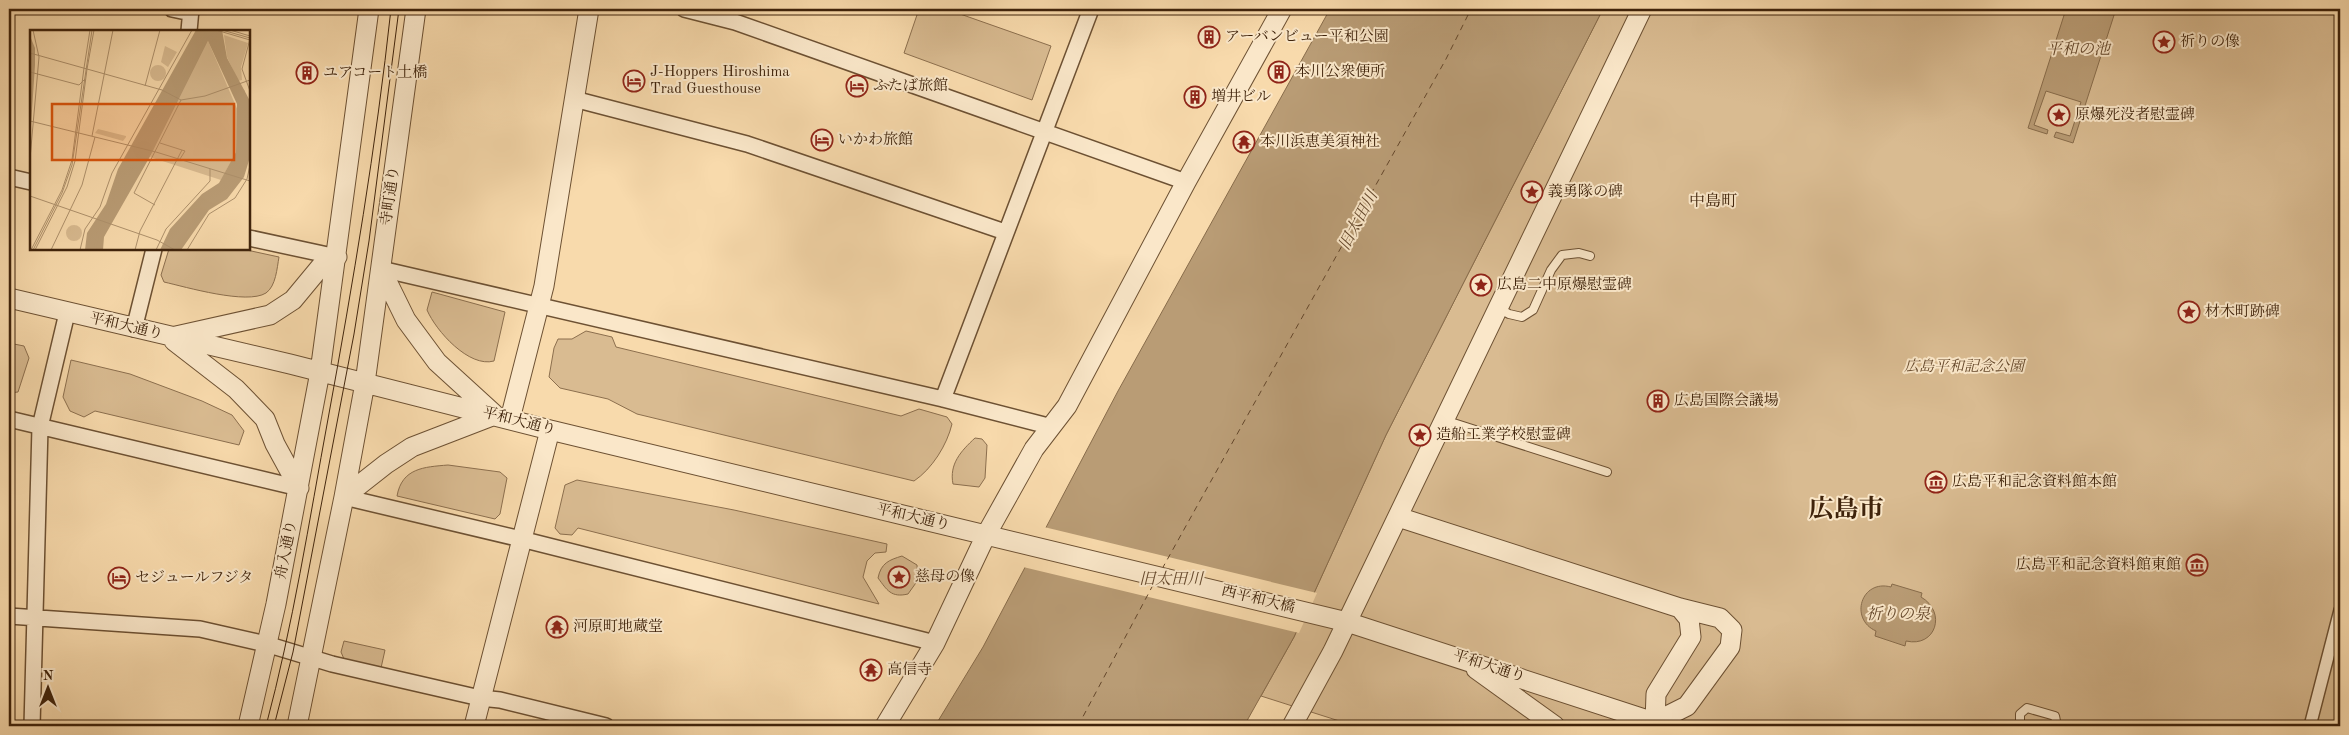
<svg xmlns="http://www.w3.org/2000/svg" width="2349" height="735" font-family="'Old Standard TT','Noto Serif JP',serif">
	<rect width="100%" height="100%" fill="#f8daac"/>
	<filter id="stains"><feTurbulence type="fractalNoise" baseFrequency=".004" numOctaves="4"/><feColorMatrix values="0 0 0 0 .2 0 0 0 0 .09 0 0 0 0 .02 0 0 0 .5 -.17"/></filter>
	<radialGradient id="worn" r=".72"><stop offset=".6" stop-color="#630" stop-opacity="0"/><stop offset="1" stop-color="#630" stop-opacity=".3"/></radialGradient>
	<path fill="#d9bb91" stroke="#8c6f4e" d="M919,9H946L1051,46L1032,100L904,53Z
		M1603,9H2340V726H1355L1261,696L1294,637L1386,435Z
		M169,249H242L279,257C277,268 276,286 266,293C247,305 186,287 164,282L161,275Z
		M432,292L505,312L494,361C469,368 436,331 427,310Z
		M586,331L612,337L616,347L901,416L919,409L947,417L952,424C947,445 932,469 914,481L637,414L608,399L560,388L549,377L554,348L558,339H572Z
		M9,343L24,346L29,358L18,392L9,393Z
		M71,360L130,374L202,401L232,415L244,431L239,445L95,411L84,417L70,411L63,397Z
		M975,438L982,439L987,445L985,478L979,487L953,484C949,464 961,451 975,438Z
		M448,465L500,472L507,478L500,514L495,519L397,496C402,468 424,467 448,465Z
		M577,480L734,510L887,544L886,552L875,553L867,561L863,577L879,604L578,528L572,535L560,534L555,528L565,485Z
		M902,556L917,565L918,580L908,594C891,598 887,590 878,578C881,563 889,560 902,556Z
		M344,641L385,650L381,668L344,659L341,652Z"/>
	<path fill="#b99c75" stroke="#886c4b" d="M1330,9H1603L1386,435L1294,637L1244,726H935L983,647L1118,391Z
		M2066,9H2116L2073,143L2054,137L2056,132L2070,136L2081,102L2046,91L2034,125L2048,130L2047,134L2028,128Z
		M1892,584L1922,593L1921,597C1947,612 1936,648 1906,641L1905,646L1875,636L1876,631C1849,619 1861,579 1891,587Z"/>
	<path fill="#f8daac" d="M1044,527L1317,593L1299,633L1023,567Z"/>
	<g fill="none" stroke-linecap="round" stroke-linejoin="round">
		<path stroke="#64472b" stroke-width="1" stroke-dasharray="6 5" stroke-linecap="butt" d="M1162,569L1446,59L1471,9
			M1078,726L1153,585"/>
		<g stroke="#6d5133" stroke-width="10">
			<path id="service" d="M1498,308L1509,314L1522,317L1533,310L1551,270L1562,255L1579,253L1590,256
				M1444,420L1607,472
				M2020,726V714L2027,708L2055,716L2057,726"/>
		</g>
		<g stroke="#6d5133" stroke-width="14">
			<path id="pedestrian" d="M2310,726L2340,610"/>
		</g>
		<g stroke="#6d5133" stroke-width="18">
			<path id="minor" d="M172,9L191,13
				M684,9L735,22L1186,182
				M189,31L191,9
				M574,99L747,144L1005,232
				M9,177L31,182
				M249,238L337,257
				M381,269L943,399L1052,427
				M134,329L154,249
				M943,399L1091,9
				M9,419L299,488
				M344,497L521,539L935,643
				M9,616L200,629L266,644L332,664L480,698L500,700L606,726
				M32,726L40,427L67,313"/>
		</g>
		<g stroke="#6d5133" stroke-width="21">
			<path id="tertiary" d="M381,269L406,320L437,362L494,414
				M9,298L290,364L550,430L1347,622L1666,726
				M176,336L270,315L293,300L322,265L337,257
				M174,341L236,389L265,419L275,444L299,488
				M510,419L544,286L589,9
				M344,497L386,464L412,447L495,415
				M1398,517L1680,608L1720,618L1732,630L1730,647L1687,706L1655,722
				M1476,669L1555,726
				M248,726L276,604L320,372L369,9
				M297,726L344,497L365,383L416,9
				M474,726L550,430
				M885,726L935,643L986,535L1034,449L1067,406L1186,182L1282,9
				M1292,726L1333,651L1642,9
				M1652,726L1655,722L1656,694L1691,637L1689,619L1680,608"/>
		</g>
		<use href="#service" stroke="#fae7c9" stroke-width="8"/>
		<use href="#pedestrian" stroke="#fae7c9" stroke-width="11"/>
		<use href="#minor" stroke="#fae7c9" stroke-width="15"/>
		<use href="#tertiary" stroke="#fae7c9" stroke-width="19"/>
		<path stroke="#3f230b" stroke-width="1" d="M266,726C293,625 309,522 328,419C353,283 376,147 391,9
			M274,726L293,652L354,334L369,241L399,9"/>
	</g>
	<defs>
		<g id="building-ring" transform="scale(1.125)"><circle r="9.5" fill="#fae7c9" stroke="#8f2418" stroke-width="1.5"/><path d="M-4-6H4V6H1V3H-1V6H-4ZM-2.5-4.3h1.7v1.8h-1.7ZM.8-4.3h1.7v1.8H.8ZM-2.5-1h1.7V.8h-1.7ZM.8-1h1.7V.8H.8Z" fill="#8f2418"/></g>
		<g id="sight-ring" transform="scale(1.125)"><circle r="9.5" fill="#fae7c9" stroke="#8f2418" stroke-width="1.5"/><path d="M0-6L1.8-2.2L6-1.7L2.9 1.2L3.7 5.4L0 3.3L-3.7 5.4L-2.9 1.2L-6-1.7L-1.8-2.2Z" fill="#8f2418"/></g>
		<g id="hotel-ring" transform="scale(1.125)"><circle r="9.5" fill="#fae7c9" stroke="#8f2418" stroke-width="1.5"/><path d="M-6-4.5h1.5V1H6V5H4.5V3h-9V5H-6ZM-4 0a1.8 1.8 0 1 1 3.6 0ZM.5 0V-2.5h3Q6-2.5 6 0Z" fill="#8f2418"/></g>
		<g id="temple-ring" transform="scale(1.125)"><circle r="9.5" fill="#fae7c9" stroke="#8f2418" stroke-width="1.5"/><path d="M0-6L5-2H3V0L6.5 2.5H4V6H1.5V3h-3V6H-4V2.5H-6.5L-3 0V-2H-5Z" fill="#8f2418"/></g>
		<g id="museum-ring" transform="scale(1.125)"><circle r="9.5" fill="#fae7c9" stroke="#8f2418" stroke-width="1.5"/><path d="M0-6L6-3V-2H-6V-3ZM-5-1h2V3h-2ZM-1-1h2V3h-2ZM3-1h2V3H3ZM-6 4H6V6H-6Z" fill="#8f2418"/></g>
	</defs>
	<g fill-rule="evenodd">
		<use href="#building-ring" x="1209" y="37"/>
		<use href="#sight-ring" x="2164" y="42"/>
		<use href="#building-ring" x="1279" y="72"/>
		<use href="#building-ring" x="307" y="73"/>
		<use href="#hotel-ring" x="634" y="81"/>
		<use href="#hotel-ring" x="857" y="86"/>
		<use href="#building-ring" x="1195" y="97"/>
		<use href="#sight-ring" x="2059" y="115"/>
		<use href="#hotel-ring" x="822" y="140"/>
		<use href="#temple-ring" x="1244" y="142"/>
		<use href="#sight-ring" x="1532" y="192"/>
		<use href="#sight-ring" x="1481" y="285"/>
		<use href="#sight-ring" x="2189" y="312"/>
		<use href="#building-ring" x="1658" y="401"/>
		<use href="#sight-ring" x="1420" y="435"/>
		<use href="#museum-ring" x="1936" y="482"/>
		<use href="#museum-ring" x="2197" y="565"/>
		<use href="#sight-ring" x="899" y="577"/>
		<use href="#hotel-ring" x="119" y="578"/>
		<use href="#temple-ring" x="557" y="627"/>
		<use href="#temple-ring" x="871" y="670"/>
	</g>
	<g text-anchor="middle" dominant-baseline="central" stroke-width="4" stroke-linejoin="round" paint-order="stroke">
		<g font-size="15" fill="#3f230b" stroke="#fae7c9" text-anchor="start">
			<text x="1225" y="37">アーバンビュー平和公園</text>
			<text x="2180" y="42">祈りの像</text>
			<text x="650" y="72">J-Hoppers Hiroshima<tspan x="650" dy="17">Trad Guesthouse</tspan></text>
			<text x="1295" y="72">本川公衆便所</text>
			<text x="323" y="73">ユアコート土橋</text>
			<text x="873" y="86">ふたば旅館</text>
			<text x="1211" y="97">増井ビル</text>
			<text x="2075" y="115">原爆死没者慰霊碑</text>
			<text x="838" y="140">いかわ旅館</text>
			<text x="1260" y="142">本川浜恵美須神社</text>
			<text x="1548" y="192">義勇隊の碑</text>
			<text x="1497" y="285">広島二中原爆慰霊碑</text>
			<text x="2205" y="312">材木町跡碑</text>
			<text x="1674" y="401">広島国際会議場</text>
			<text x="1436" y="435">造船工業学校慰霊碑</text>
			<text x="1952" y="482">広島平和記念資料館本館</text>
			<text x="2181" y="565" text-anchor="end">広島平和記念資料館東館</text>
			<text x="915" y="577">慈母の像</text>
			<text x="135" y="578">セジュールフジタ</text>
			<text x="573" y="627">河原町地蔵堂</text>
			<text x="887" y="670">高信寺</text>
		</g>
		<g font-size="15" fill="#3f230b" stroke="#fae7c9">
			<text transform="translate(391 196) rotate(-82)">寺町通り</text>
			<text transform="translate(126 327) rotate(13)">平和大通り</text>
			<text transform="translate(519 422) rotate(14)">平和大通り</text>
			<text transform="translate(913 518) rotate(13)">平和大通り</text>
			<text transform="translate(287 550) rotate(-79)">舟入通り</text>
			<text transform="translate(1258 600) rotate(14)">西平和大橋</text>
			<text transform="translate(1489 667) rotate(18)">平和大通り</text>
		</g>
		<g font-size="15" font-style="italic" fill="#66492c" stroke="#fae7c9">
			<text x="1964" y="367">広島平和記念公園</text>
		</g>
		<g font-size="16" font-style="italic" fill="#64472b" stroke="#fae7c9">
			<text x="2078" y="50">平和の池</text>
			<text transform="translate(1359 221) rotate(-62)">旧太田川</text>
			<text x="1171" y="580">旧太田川</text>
			<text x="1898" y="615">祈りの泉</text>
		</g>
		<g font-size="16" fill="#3f230b" stroke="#fae7c9">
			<text x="1713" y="202">中島町</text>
		</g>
		<g font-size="25" font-weight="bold" fill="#3f230b" stroke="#fae7c9">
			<text x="1846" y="510">広島市</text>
		</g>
	</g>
	<g transform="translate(30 30)">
		<rect width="220" height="220" fill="#f8daac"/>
		<path d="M194,5L218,13L211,37L212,50L208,51L197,27ZM178,11L208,81L206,122L191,150L120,127ZM135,16L147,22L138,37L131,32ZM120 43a8 8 0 1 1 16 0a8 8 0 1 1-16 0ZM68,99L96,106V107L93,111L65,103ZM36 203a8 8 0 1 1 16 0a8 8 0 1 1-16 0Z" fill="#d9bb91"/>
		<path d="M166,0H192L197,28L220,71V127L214,147L197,169L179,180L151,220H130L140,199L172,164L189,153L206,122L207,74L178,11L122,123L74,207L73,220H55L57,203L76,174L88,139ZM0,6L5,18V35L0,111Z" fill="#b99c75"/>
		<path fill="none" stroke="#b99c75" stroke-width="2.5" d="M65,220L68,203L83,172L174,5L183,8L202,51L214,62"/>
		<path fill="none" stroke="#ae916c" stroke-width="1" d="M186,0L220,10M192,0L220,8M200,0L220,6M220,9L212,39L220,61M0,23L57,39L64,0M54,38L60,0M0,42L49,55L55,49M115,56L130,0M0,91L126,122L220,151M62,106L83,0M130,113L155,121L150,129M0,129L9,27L3,0M0,166L127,210L145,220M125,175L104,163L151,70M1,220L32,160L42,130L54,38M3,220L32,163L42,135L62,0M5,220L37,157L45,131L57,39L132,60L151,70L175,66L220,50M21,220L52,155L65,107M50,220L55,199L70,177L82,143L162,0M105,220L110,201L152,120M126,220L136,199L180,151V139M157,220L179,184L205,168L217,149L220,135"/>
		<path fill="#d7540c" fill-opacity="0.15" stroke="#d7540c" stroke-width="2.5" d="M22,74H204V130H22Z"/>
		<rect width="220" height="220" fill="none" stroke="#3f230b" stroke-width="2.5"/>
	</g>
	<rect width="2349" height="735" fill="none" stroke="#f8daac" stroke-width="30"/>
	<rect x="10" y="10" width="2329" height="715" fill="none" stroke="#3f230b" stroke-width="2.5"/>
	<rect x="15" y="15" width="2319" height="705" fill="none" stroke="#3f230b"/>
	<g transform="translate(48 688)" stroke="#fae7c9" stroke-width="4" paint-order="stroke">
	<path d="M0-4L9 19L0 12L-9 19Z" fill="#3f230b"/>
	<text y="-8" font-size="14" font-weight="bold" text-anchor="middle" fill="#3f230b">N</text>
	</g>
	<rect width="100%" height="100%" filter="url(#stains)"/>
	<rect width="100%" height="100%" fill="url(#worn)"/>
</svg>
